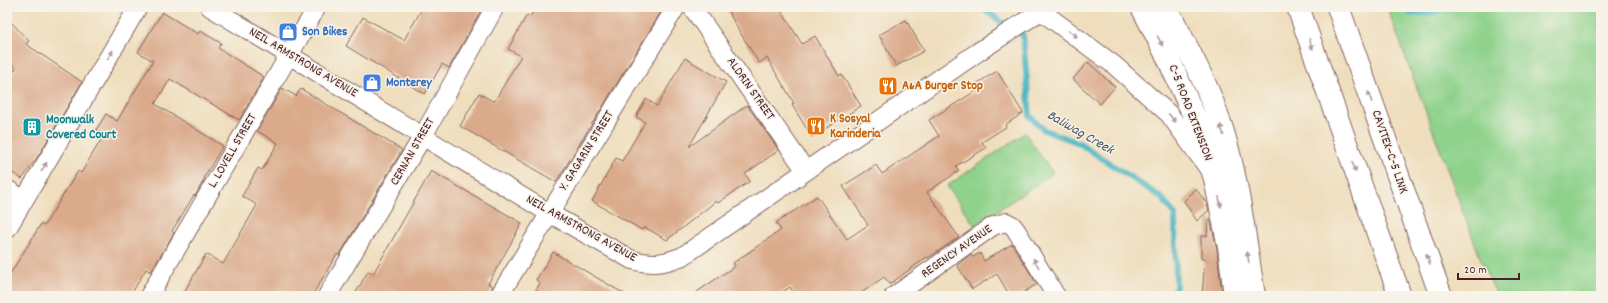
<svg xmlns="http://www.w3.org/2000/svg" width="1608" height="303" font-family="Dekko,sans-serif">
	<rect width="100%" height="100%" fill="#f7f3e8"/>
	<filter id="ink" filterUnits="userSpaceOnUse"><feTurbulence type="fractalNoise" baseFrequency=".025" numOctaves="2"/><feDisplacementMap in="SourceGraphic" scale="8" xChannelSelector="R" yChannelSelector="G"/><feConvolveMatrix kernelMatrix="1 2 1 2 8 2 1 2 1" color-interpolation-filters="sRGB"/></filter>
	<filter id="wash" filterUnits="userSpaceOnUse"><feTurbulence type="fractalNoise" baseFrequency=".012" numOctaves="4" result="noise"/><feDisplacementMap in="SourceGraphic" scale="16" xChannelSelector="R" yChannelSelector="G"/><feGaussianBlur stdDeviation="0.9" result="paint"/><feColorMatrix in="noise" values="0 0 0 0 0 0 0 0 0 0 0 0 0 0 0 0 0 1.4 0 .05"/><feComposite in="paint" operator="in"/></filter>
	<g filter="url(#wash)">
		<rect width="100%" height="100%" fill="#efdebd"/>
		<path fill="#8ed28b" stroke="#6c785b" d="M1387,7H1601V296H1497L1481,260Z
			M1025,133L1053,173L975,226L947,186Z"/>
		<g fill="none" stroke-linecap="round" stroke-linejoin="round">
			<path stroke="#45b3c1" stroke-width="6" d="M981,7L1000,21L1023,35L1030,116L1044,130L1079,143L1162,198L1175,215L1176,286L1173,296
				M1410,13H1429L1453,7"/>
		</g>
		<g id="blocks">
			<path fill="#daaa8b" d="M423,7H483L449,68L442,64L425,94L346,46L363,17L404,40Z
				M536,7H664L556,182L460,126L479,93L494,102L521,56L508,49L527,15L530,17Z
				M726,7H779L802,44L815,36L839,76L841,74L861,106L812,137L792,105L794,103L767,58L759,63L736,26Z
				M162,12L198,34L200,31L221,43L218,48L264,77L239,120L170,79L155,104L223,146L204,177L205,178L195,196L194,195L172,231L174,233L151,272L146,269L130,296H7V279L41,224L44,226L78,171L81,173L104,135L96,130L106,114L117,121L153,61L138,52Z
				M7,18L29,41L26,44L82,82L40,153L22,179L7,169V82L16,68L9,60L7,62Z
				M906,20L924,51L896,66L879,35Z
				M685,58L726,82L689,147L747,105L779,150L745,174L750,181L718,203L716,201L667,240L644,227L642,230L592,201L616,158L622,161L645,122L636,117L646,99L657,106Z
				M1088,62L1115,87L1100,104L1073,79Z
				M997,71L1023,113L1005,125L1006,127L982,142L986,148L956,166L959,171L927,192L959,237L928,258L927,257L890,284L884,277L857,296H796L790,287L777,296H691L735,266L733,263L781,230L776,223L817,196L847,239L868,225L843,186L876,165L882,174L939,136L929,120L979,89L976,84Z
				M282,88L296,96L301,89L402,150L339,256L337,254L312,296H182L206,254L223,264L257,205L242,196L258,168L262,170L278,143L257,131Z
				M431,171L522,223L488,284L493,286L489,296H354L368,271L373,274Z
				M1196,189L1207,204L1209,210L1197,221L1184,201Z
				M1208,219H1210L1217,249L1222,296H1202L1205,259H1201V236H1207Z
				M1012,244L1037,284L1018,296H1010L997,274L972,289L957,265L971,254L973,257L980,253L984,261Z
				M553,252L628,296H533L540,283L536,280Z"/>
		</g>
	</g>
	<g filter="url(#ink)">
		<use href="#blocks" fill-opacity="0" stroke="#84625e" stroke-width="1"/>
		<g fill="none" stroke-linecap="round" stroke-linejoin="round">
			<g stroke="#84625e" stroke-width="20">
				<path id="street" d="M210,7L549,213L632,260C653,265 663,264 683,256L978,52L1047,7
					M692,7L806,171
					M1041,11L1114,65L1169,114L1208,168
					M7,189L24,200
					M7,229L138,7
					M149,296L317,7
					M327,296L423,136L495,7
					M499,296L676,7
					M894,296L993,226L1006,222L1012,225L1016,230L1056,296"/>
			</g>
			<g stroke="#84625e" stroke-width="24">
				<path id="primary" d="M1142,7L1168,58L1200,129L1215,179L1229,247L1235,296
					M1166,7C1186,46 1209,86 1222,129C1239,183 1245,240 1254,296"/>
			</g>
			<g stroke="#84625e" stroke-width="24">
				<path id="highway" d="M1298,7L1400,296
					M1338,7L1441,296"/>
			</g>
			<use href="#street" stroke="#fff" stroke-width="18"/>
			<use href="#primary" stroke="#fff" stroke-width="22"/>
			<use href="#highway" stroke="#fff" stroke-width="22"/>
		</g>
		<defs><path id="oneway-solid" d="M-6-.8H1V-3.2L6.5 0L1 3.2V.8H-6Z"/></defs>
		<g fill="#ae9aa0">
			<use href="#oneway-solid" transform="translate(1073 34) rotate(37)"/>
			<use href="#oneway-solid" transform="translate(1160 41) rotate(62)"/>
			<use href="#oneway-solid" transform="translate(1311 44) rotate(71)"/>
			<use href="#oneway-solid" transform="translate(110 55) rotate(-59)"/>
			<use href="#oneway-solid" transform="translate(1370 97) rotate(-109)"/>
			<use href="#oneway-solid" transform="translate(1172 118) rotate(51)"/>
			<use href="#oneway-solid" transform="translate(1222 130) rotate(-107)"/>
			<use href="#oneway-solid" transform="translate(44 167) rotate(-59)"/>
			<use href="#oneway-solid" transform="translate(1354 167) rotate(71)"/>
			<use href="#oneway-solid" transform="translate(1220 202) rotate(78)"/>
			<use href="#oneway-solid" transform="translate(1248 257) rotate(-99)"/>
			<use href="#oneway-solid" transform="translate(1428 259) rotate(-110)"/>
			<use href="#oneway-solid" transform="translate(1036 263) rotate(-121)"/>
		</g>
	</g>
	<defs>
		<g id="shop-square" transform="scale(1)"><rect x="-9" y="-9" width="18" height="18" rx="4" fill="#3f7fe0" stroke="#f7f3e8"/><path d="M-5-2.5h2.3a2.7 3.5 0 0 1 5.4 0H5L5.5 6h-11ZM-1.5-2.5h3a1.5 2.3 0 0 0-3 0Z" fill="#fff"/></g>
		<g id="restaurant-square" transform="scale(1)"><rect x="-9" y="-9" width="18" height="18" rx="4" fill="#e8710a" stroke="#f7f3e8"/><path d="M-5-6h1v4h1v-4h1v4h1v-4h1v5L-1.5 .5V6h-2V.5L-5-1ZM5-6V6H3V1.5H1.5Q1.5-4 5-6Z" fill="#fff"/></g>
		<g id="building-square" transform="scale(1)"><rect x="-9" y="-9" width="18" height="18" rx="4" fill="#0f9aa8" stroke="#f7f3e8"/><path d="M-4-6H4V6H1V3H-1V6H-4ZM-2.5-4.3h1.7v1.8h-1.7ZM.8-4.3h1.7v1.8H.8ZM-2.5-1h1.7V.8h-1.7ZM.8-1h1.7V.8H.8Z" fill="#fff"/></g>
	</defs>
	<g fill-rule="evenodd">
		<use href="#shop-square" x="288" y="32"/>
		<use href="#shop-square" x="372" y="83"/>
		<use href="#restaurant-square" x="888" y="86"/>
		<use href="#restaurant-square" x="816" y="126"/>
		<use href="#building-square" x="32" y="127"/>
	</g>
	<g text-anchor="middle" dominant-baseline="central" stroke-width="3" stroke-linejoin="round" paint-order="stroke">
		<g font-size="13" font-weight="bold" fill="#366cbe" stroke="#f7f3e8" text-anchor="start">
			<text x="302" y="32">Son Bikes</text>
			<text x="386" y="83">Monterey</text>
		</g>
		<g font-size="13" fill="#4a1f2b" stroke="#f7f3e8">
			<text transform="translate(303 63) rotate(31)">NEIL ARMSTRONG AVENUE</text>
			<text transform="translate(750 89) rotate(55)">ALDRIN STREET</text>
			<text transform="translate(1190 113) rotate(69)">C-5 ROAD EXTENSION</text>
			<text transform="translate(233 151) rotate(-60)">L. LOVELL STREET</text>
			<text transform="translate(587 151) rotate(-58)">Y. GAGARIN STREET</text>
			<text transform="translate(413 152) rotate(-60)">CERNAN STREET</text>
			<text transform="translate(1389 152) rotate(71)">CAVITEX–C-5 LINK</text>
			<text transform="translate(581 229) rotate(29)">NEIL ARMSTRONG AVENUE</text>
			<text transform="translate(957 252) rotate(-35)">REGENCY AVENUE</text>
		</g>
		<g font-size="13" font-weight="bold" fill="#c56008" stroke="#f7f3e8" text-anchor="start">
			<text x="902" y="86">A&amp;A Burger Stop</text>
			<text x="830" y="119">K Sosyal<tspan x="830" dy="15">Karinderia</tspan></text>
		</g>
		<g font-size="13" font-weight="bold" fill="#0d838f" stroke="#f7f3e8" text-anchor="start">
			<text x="46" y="120">Moonwalk<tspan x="46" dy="15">Covered Court</tspan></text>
		</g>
		<g font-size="14" font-style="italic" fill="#485360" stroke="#f7f3e8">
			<text transform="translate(1080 133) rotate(30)">Baliwag Creek</text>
		</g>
	</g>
	<rect width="1608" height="303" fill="none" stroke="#f7f3e8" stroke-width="24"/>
	<path d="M1458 273v6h61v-6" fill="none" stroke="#4a1f2b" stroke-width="2"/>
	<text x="1464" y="273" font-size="12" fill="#4a1f2b" stroke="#f7f3e8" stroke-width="3" paint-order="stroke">20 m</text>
</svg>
